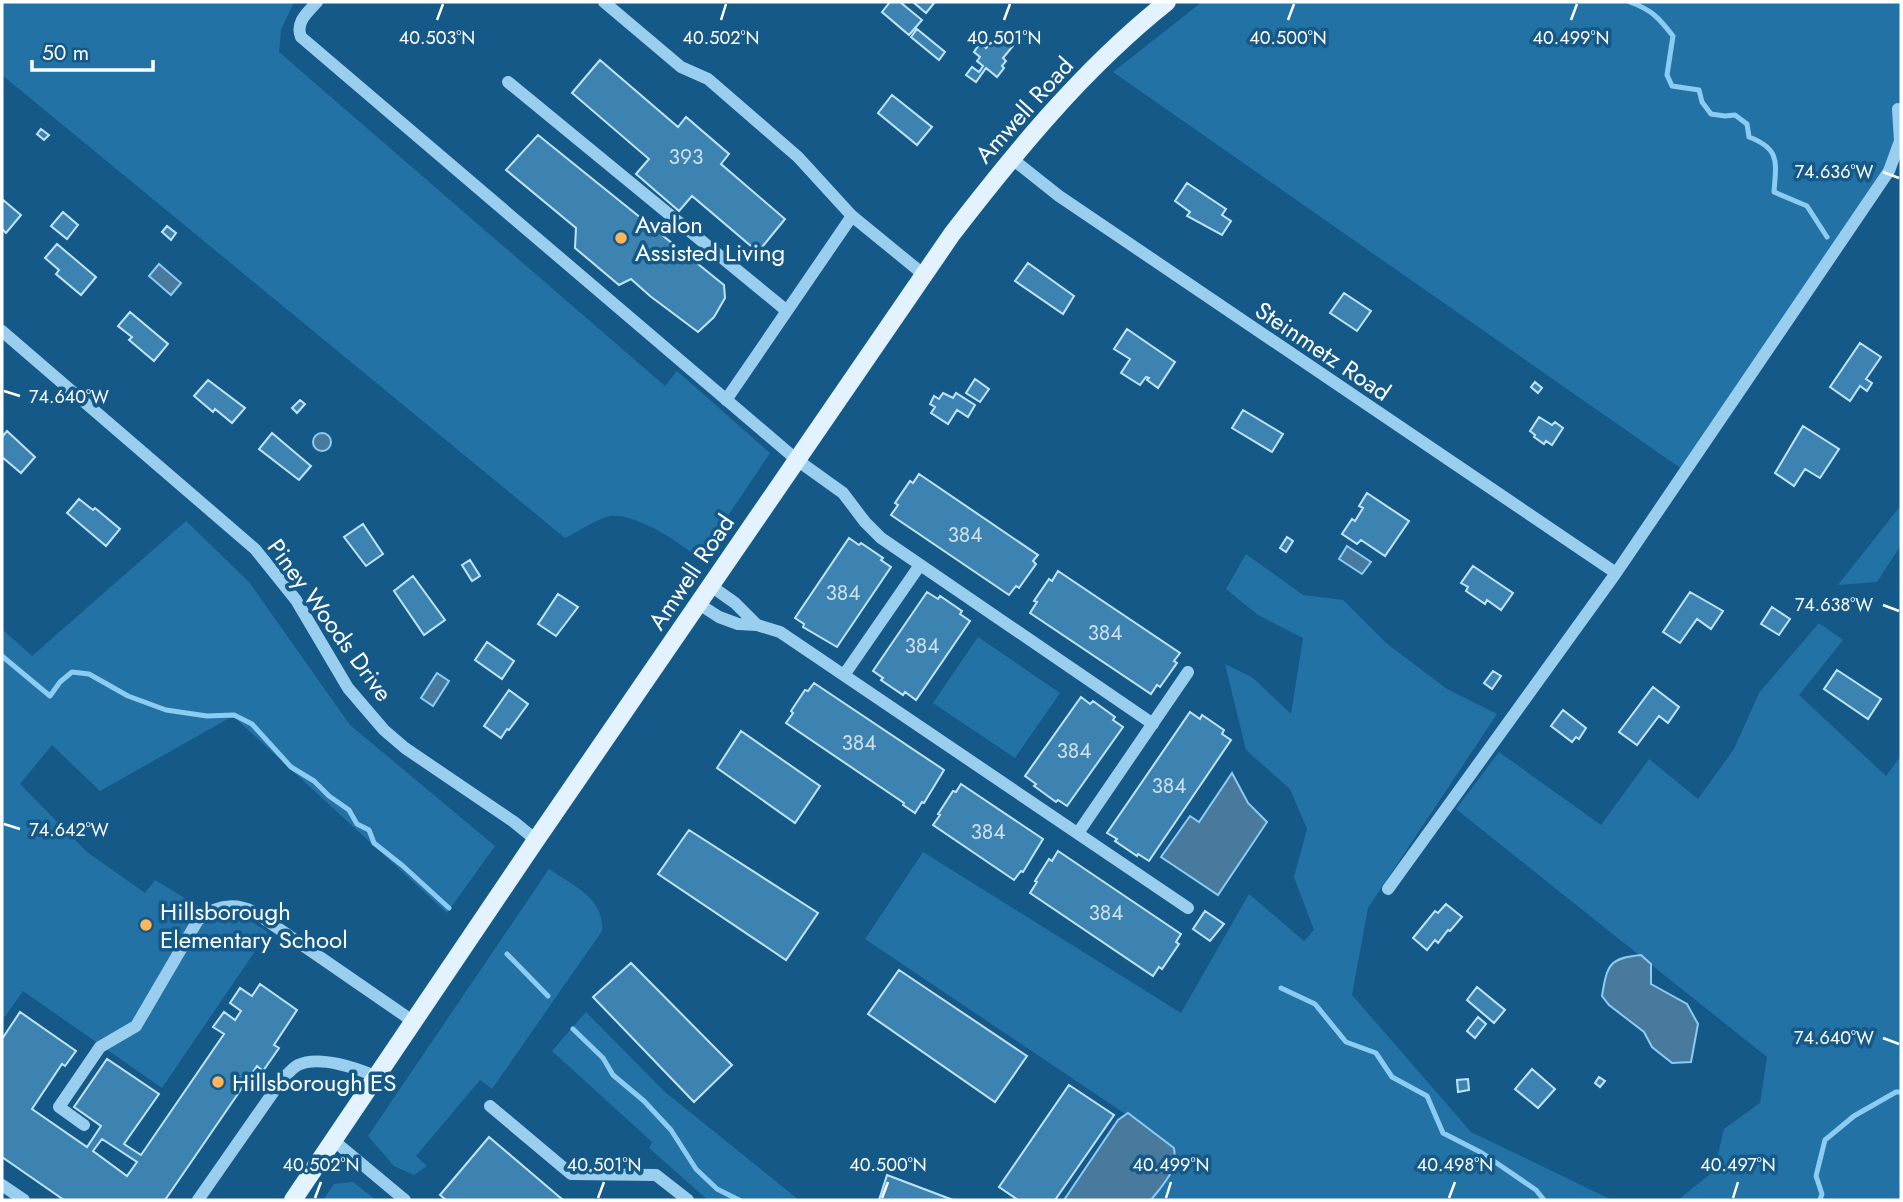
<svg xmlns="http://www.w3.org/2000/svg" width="1903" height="1202" font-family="Jost,sans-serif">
	<rect width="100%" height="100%" fill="#145988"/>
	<path fill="#2372a6" d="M2,2H294L281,30L279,52L665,386L677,371L770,453L699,559C682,543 634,512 610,516C597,519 577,532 565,538L2,75Z
		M1202,2H1901V152L1686,472L1113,72Z
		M1901,505V545L1877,582L1838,585Z
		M186,521L249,582L350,725L495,846L447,913L233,716L100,791L52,745L20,784L87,852L145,893L155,880L198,906L241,915L268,932L162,1088L23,991L2,1021V629L32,656Z
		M1246,554L1303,595L1343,600L1386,643L1447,689L1497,714L1368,908L1352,995L1471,1132L1612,1200H1152L1176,1148L865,939L923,852L1181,1013L1249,894L1304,941L1314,930L1294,877L1307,829L1290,789L1246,750L1225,664L1253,678L1291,714L1303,638L1258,615L1226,589Z
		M1819,623L1843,640L1799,695L1886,776L1901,756V1200H1678L1714,1171L1724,1129L1760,1103L1767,1057L1456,809L1499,752L1601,825L1649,759L1698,799L1734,749L1759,693Z
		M978,637L1060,693L1015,758L933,703Z
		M549,869C572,885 605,898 602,931L492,1089L480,1080L416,1156L427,1166L414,1175L394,1166L368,1136Z
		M586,1012L665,1092L799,1200H708L649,1148L652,1142L552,1051Z
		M353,1182L376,1200H323L334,1184Z"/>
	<path fill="#477a9d" stroke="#8ccbf2" stroke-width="2" d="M159,264L181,283L171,295L149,276Z
		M313 442a9 9 0 1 1 18 0a9 9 0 1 1-18 0Z
		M1347,546L1371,562L1362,574L1339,559Z
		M437,673L449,681L433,706L421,698Z
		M1232,773L1248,803L1267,822L1218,895L1161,857L1190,816L1199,822Z
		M1641,955L1651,964V984L1687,1004L1698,1024L1691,1062L1672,1063L1652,1047L1644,1032L1609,1005L1602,996C1607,965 1609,958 1641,955Z
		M1128,1113L1174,1148C1178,1171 1164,1183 1151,1200H1064L1118,1120Z"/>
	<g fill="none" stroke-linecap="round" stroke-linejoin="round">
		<path stroke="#8ccbf2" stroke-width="5" d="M1630,2C1652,10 1659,18 1673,36L1667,75L1672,86L1699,90L1702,102L1711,114L1725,116L1735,115L1747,124L1749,137C1781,149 1776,163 1774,192L1807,206L1827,237
			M2,656L50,696L60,682L72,672L89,674L128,696L166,710L207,716L234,715L252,724L291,767L314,781L329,796L349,810L357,824L369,830L374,843L403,866L449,908
			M507,954L548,996
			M1281,988L1315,1004L1346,1042L1376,1053L1392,1077L1427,1096L1443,1133L1482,1153L1536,1190L1544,1200
			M573,1029L603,1058L613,1075L644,1101L671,1130L696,1169L717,1189L739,1200
			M1820,1200L1822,1194L1816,1176L1825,1140L1854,1116L1896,1092H1901"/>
	</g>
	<path fill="#3d83b2" stroke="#c0e4fb" stroke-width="2" fill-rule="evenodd" d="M890,2H900L922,20L909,35L882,12Z
		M913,2H935L926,13Z
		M917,29L945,52L939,60L911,37Z
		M998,34L1013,46L1003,58L1006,61L1002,66L1004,68L997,77L986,68L976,82L966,75L972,67L979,72L983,66L977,61L980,57L974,52L980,43L986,48Z
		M600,60L678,127L686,117L729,154L721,164L785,219L758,252L692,196L679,211L636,174L649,159L572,93Z
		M892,95L932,127L917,145L878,113Z
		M41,129L49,135L44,140L37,134Z
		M538,135L724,285L725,298L714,317L698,332L650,296L631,279L619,285L575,248L576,228L506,170Z
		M1187,183L1226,209L1222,215L1231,221L1222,235L1187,216L1190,212L1175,201Z
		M2,199L21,215L6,233L2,229Z
		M63,212L78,225L67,239L51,226Z
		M167,226L176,233L171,240L162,232Z
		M57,244L96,277L81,295L56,274L59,270L45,258Z
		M1028,263L1074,296L1063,314L1015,281Z
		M1344,293L1371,311L1357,331L1330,313Z
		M130,312L168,344L154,361L129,340L132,337L118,326Z
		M1127,329L1175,362L1158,388L1147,380L1149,378L1146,377L1140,385L1121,373L1130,359L1114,349Z
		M1860,343L1881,357L1866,379L1872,383L1867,391L1860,386L1850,401L1830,387Z
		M975,379L989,389L980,402L966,393Z
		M208,380L245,408L232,423L215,409L213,412L194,396Z
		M1535,382L1542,388L1538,393L1531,387Z
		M943,393L953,398L956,393L975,405L968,417L957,410L948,424L931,413L935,407L930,404L934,396L939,399Z
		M300,400L305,404L297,413L292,408Z
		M1243,410L1283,434L1272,452L1232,428Z
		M1539,417L1552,425L1555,422L1563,428L1552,445L1546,441L1544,444L1534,437L1535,435L1530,431Z
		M1803,426L1839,449L1820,478L1805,469L1794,486L1775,473Z
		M7,431L35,457L21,473L2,457V437Z
		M272,433L311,466L299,480L259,449Z
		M919,474L1038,555L1033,561L1036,564L1019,588L1016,586L1009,595L891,515L898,505L895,503L910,481L913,483Z
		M1367,493L1409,521L1385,556L1361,540L1357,544L1342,534L1352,519L1355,521L1363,508L1359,506Z
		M79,499L93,510L95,508L120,529L106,546L67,513Z
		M363,524L383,554L366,566L344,537Z
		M1287,537L1293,541L1286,552L1280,548Z
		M849,538L859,545L861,543L883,558L881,560L891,567L837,647L803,627L804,624L795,618Z
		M470,560L480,576L472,581L462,565Z
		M1473,566L1513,593L1501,610L1487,600L1485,604L1466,591L1468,587L1461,583Z
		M1058,571L1180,653L1174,661L1177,663L1160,687L1157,685L1151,694L1030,613L1037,602L1034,601L1049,579L1052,581Z
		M413,576L445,620L424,635L394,591Z
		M927,592L938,599L940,596L962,611L960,614L970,621L916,700L905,692L903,695L881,680L883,678L873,671Z
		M1690,592L1723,611L1711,629L1697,619L1680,643L1663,632Z
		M558,594L578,607L556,636L538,624Z
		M1772,607L1790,619L1779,635L1761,624Z
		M487,642L514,661L502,679L475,660Z
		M1837,670L1881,699L1868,719L1824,689Z
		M1493,671L1501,676L1492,689L1484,683Z
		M814,683L944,770L924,803L922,802L915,813L903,805L904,803L786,723L793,713L791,711L805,690L808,691Z
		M1653,687L1679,707L1668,723L1659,716L1637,745L1619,732Z
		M509,690L528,704L509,730L507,729L501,738L484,726Z
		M1081,697L1090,704L1093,701L1115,717L1113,720L1123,727L1067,806L1058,800L1056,802L1034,786L1036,784L1025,776Z
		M1563,710L1586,728L1579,739L1576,737L1572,742L1551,726Z
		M1190,712L1200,719L1202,715L1224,730L1222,734L1231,740L1149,861L1138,854L1137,856L1115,841L1117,839L1107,833Z
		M741,731L820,786L795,823L717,768Z
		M961,784L1043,839L1023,872L1021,871L1014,880L933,825L940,815L938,814L953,791L956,792Z
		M689,830L818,913L786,960L658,874Z
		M1058,851L1181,934L1176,942L1179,944L1162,969L1159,967L1153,976L1030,893L1037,882L1035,881L1049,859L1052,861Z
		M1446,904L1462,917L1450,931L1448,930L1438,943L1435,940L1427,950L1413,938L1435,911L1438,913Z
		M1205,911L1224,924L1210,941L1193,929Z
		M631,963L732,1065L694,1102L593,997Z
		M899,970L1027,1056L995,1102L868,1014Z
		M260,984L297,1010L274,1045L279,1048L263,1071L257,1066L165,1200H64L2,1157V1039L20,1012L76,1051L65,1066L62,1064L32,1109L87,1147L101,1126L74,1107L107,1059L159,1094L124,1144L141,1155L224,1034L213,1027L224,1012L235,1020L241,1011L230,1003L240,988L252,996ZM102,1139L137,1162L127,1176L93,1151Z
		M1477,987L1505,1010L1494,1023L1467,1000Z
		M1478,1017L1486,1024L1475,1038L1467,1031Z
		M1532,1069L1555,1089L1538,1108L1515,1089Z
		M1599,1077L1605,1081L1600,1087L1595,1083Z
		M1468,1079L1469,1090L1458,1092L1457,1080Z
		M1069,1085L1114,1115L1055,1200H1018L999,1187Z
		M489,1137L563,1200H446L440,1195Z
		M887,1175L953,1200H879Z"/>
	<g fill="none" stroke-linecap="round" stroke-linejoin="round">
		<path stroke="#9aceef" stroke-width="12" d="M317,2C308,12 295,22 301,37L797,460L843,493L865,522L881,538L1153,724
			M604,2L681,67L708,79L798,157L852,216L923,274
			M508,82L787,311
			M1011,158L1059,196L1616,573
			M2,331L255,549L296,600L348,688L384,730L405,748L514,822L536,840
			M726,400L852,216
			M711,586L735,603L757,625
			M699,604L719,617L738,624L757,625L780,632L1188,908
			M844,675L920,565
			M1078,833L1188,672
			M1388,889L1616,573L1889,171L1900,141L1898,109
			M490,1106L571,1174L656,1175L688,1200
			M84,1125L59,1107L100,1047L136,1026L198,920C216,905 235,902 256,913L414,1022
			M333,1140L405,1200
			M2,1185L24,1200
			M198,1200L281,1081C286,1076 292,1068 298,1065C319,1055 357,1068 377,1077"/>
		<path stroke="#e2f2ff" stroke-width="18" d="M293,1200L536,840L952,234C1016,151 1084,68 1167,2"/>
	</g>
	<path fill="none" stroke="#fff" stroke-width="2.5" d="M437,20L443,4M721,20L726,4M1004,20L1010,4M1288,20L1294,4M1571,20L1577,4M1883,172L1899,178M4,391L20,396M1883,605L1899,611M4,824L20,829M1883,1038L1899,1044M315,1198L321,1182M598,1198L604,1182M882,1198L888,1182M1166,1198L1171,1182M1449,1198L1455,1182M1733,1198L1738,1182"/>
	<g fill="#ffb558" stroke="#145988" stroke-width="2.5">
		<circle cx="621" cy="238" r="7"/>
		<circle cx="146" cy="925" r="7"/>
		<circle cx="218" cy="1082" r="7"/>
	</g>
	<g text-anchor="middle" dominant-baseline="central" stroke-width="7" stroke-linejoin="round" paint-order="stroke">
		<g font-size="21" fill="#cee0ec">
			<text x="686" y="157">393</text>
			<text x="965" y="535">384</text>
			<text x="843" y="593">384</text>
			<text x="1105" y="633">384</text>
			<text x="922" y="646">384</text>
			<text x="859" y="743">384</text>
			<text x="1074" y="751">384</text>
			<text x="1169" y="786">384</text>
			<text x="988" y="832">384</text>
			<text x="1106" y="913">384</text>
		</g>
		<g font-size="24" fill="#fff" stroke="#145988">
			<text transform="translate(1024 110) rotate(-48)">Amwell Road</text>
			<text transform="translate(1323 351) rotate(34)">Steinmetz Road</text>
			<text transform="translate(691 572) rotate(-56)">Amwell Road</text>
			<text transform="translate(330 620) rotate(54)">Piney Woods Drive</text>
		</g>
		<g font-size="24" fill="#fff" stroke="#145988" text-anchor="start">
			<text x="635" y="224">Avalon<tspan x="635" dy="28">Assisted Living</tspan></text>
			<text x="160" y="911">Hillsborough<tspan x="160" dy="28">Elementary School</tspan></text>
			<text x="232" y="1082">Hillsborough ES</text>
		</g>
	</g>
	<g font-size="18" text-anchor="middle" fill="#fff" stroke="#145988" stroke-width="7" stroke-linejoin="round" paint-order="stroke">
		<text x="437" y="44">40.503°N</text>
		<text x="721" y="44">40.502°N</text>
		<text x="1004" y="44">40.501°N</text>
		<text x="1288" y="44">40.500°N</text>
		<text x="1571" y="44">40.499°N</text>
		<text x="1834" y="178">74.636°W</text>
		<text x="69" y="403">74.640°W</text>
		<text x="1834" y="611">74.638°W</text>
		<text x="69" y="836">74.642°W</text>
		<text x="1834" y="1044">74.640°W</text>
		<text x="321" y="1171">40.502°N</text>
		<text x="604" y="1171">40.501°N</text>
		<text x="888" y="1171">40.500°N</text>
		<text x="1171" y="1171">40.499°N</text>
		<text x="1455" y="1171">40.498°N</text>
		<text x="1738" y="1171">40.497°N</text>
	</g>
	<rect width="1903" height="1202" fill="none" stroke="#ffffff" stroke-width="7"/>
	<path d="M32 60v10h121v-10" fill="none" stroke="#ffffff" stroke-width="3.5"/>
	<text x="42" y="60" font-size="21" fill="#ffffff" stroke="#145988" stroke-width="5" paint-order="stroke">50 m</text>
</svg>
